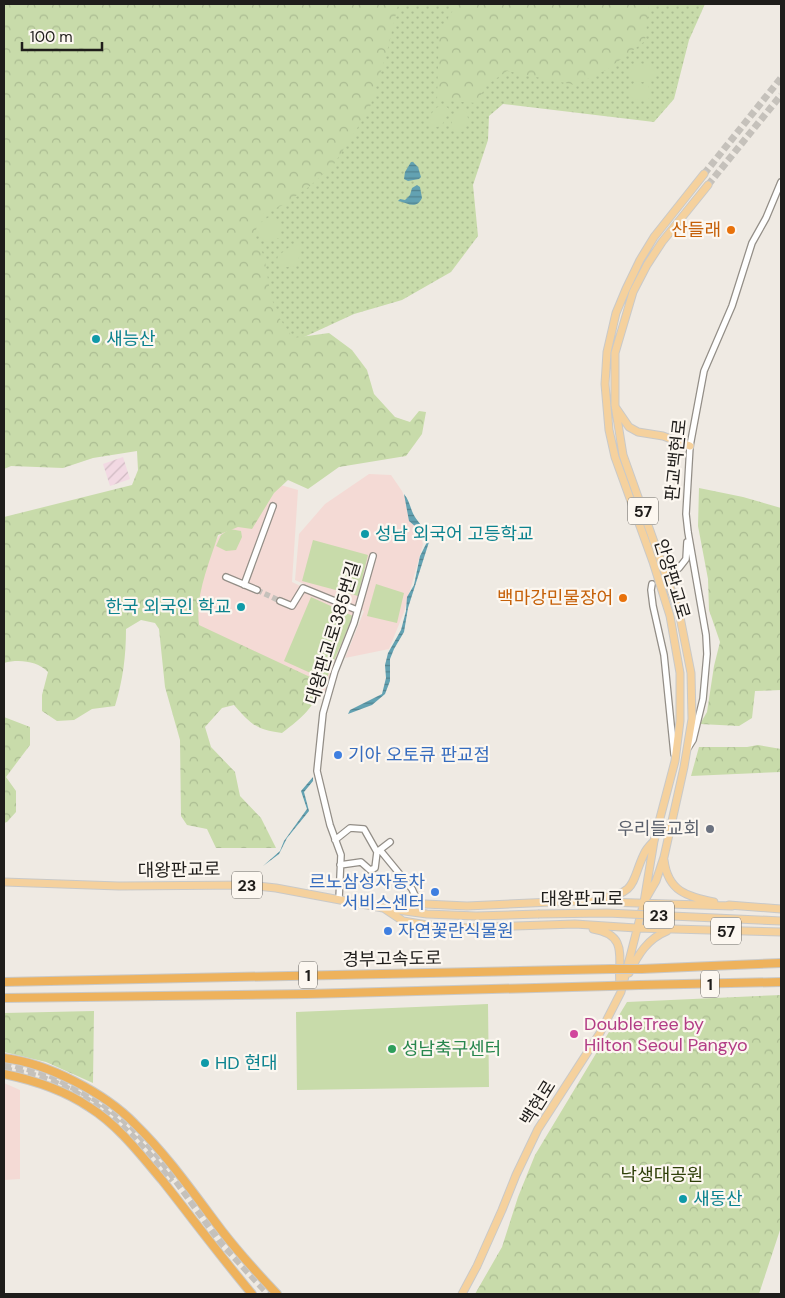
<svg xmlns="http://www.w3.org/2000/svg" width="785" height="1298" font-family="'DM Sans','Noto Sans KR',sans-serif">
	<defs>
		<pattern id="industrial-furrows" width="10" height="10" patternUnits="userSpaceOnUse" patternTransform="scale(1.25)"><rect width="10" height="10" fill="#f2d9e3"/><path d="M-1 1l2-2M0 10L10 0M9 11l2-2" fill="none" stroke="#cfbac2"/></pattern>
		<pattern id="green-dots" width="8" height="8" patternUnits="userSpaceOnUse" patternTransform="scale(1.25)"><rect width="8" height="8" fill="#c8dbaa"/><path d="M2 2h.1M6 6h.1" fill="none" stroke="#abbc92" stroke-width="1.8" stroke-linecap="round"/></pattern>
		<pattern id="forest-crowns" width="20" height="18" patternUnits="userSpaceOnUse" patternTransform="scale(1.25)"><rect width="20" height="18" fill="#c8dbaa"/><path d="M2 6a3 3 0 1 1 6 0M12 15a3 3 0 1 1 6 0" fill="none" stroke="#abbc92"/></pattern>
		<pattern id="water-rules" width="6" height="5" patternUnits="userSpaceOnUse" patternTransform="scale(1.25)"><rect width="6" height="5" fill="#63a2b2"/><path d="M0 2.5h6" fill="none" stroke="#518390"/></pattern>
	</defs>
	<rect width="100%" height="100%" fill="#efeae3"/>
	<path fill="url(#industrial-furrows)" d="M123,457L130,479L110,486L103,464Z"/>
	<path fill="#f4dad5" d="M369,474L391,475L402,491L423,544L404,612L389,649L345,658L364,611L295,580L299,534L325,504Z
		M277,484L298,490L292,582L355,612L328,695L180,630L217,538Z
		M4,1083L20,1090V1179L4,1180Z"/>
	<path fill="url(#green-dots)" d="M382,4H705L689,40L674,99L654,122L503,104L489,116L488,140L473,185L478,236L451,272L402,300L354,314L289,344L280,330L251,229Z"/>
	<path fill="url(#forest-crowns)" d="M4,4L398,5L387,52L369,110L334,164L310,186L283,205L261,215L254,236L264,256L271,297L280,319L293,338L329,333L352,350L367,370L374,394L395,417L410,422L419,411L426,412L422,434L406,456L339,467L308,489L288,480L274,493L252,529L238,527L218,535C209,564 195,595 199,625L323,683C312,710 304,716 282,733C256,730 251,724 234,705L222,708L205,727L211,747L235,772L240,796L261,818L276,848H216L207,829L187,825L181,816L180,740L165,687L159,629L155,623L141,620L126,629C126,656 123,680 115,706L92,709L74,720L57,721L42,711V695L48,672C37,661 19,659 4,663V517L132,485L138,470L137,451L93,458L63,468L11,466L4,469Z
		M457,4H636L649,5L645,41L608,69L575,85L507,71L487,85L476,103L437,100L439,32Z
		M699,488L743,497L781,508V690L755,691L752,718L739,726L700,724L707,712L714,666L720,642L709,610L708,579L698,526Z
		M4,717L30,727V745L6,777L16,791V812L7,822L4,823Z
		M758,745L781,749V772L691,776L699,747H747Z
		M781,995V1227L759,1294H475L502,1247L518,1197L535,1155L627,1002Z
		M94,1011L93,1083L46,1062L4,1052V1013Z"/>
	<path fill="#c8dbaa" d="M637,63C648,64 657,67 655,80C647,82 637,84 630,78L632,66Z
		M634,83L648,86L651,91L650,98L644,101L634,99L628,93L629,87Z
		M443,105L448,108V114L442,125L437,127L431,124C428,116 434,107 443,105Z
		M461,109L466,112L469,121L464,131L457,133L452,129V120L455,112Z
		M269,217L278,221L282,229L279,238L268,242C261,239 255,234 257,225Z
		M293,244H297L301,248L297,266L287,267L278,266L276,263L278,256Z
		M230,529L241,531L242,537L236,550L226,551L216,546L221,535Z
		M313,540L368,555L358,596L302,581Z
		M376,584L404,593L397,623L367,616Z
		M311,597L353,616L326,680L284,661Z
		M488,1004L489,1087L297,1090L296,1012Z"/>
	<path fill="url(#water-rules)" d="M411,162H413L418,167L421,177L419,179L408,181L404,179L405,172Z
		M417,185L420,187L422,198C416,210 408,203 398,201L400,199L405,200L410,195L412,188Z
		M404,494C410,501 410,509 415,517C421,527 428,528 429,542L408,608L404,632L394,649L390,659V681L385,694L372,705L348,714L350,710L382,694L386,678L385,665L388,653L401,630L406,611L407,597L414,585L420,556L427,542L424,534L409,521Z
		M313,777V781L304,792L309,811L287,838L279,854L263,866L280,851L284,841L307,809L301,791Z"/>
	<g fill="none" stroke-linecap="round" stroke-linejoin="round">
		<path stroke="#c5c1bb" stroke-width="5.5" stroke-dasharray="5.5 3" stroke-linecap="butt" d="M652,584L679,568
			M257,590L280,601"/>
		<path stroke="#c5c1bb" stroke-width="7" stroke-dasharray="7 3.5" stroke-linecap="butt" d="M704,174L781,78
			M708,185L781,95"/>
		<path stroke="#c5c1bb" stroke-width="8" stroke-dasharray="8 4" stroke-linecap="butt" d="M4,1062L49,1074L100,1101L132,1126L158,1155L220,1241L269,1294
			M4,1070C18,1073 35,1075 49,1081C102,1102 137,1138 171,1182"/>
		<g stroke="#938e87" stroke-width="8">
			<path id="minor" d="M679,568L686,559L687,542
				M226,577L257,590
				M652,584L651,590L653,606L664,655L674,754
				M244,585L273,506
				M280,601L292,606L303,588L357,610
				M688,748L693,740L703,699L707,654L706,635L688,532L686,514L690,446L704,371L732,306L752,243L766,218L781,182
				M335,840L350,828L364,829L377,852
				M380,850L412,889L419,904
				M340,865L361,862L370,870L375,868L377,852L390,842
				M339,899L341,855L330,825L317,771L323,713L335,671L354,623L373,556"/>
		</g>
		<g stroke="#c9c9c8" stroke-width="9">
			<path id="major" d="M616,408L629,427L638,432L663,436L690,446
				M664,860C668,892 687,896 714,902
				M4,882L119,886L248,885L276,888L383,908L427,914L476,916L538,914
				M601,898C638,893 631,881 644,854C646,849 650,845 654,841
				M645,900L656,881L664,857L684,767L692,719L691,673L679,612L623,455L615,405V353L633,292L647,265L662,242L708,185
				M729,905L781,909
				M388,907L404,903L467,906L574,901L732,906
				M385,909L403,921L427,925L458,928L575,924L636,928L781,932
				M593,929C630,935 617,959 620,986
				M629,973C638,955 647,939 667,931
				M462,1294L477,1266L502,1210L516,1175L538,1129L600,1033L621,992L644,902L654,841L675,761L680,721V673L670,616L653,562L615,457L609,430L605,384L607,352L616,313L626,289L640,260L654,237L704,174"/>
		</g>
		<g stroke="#c9c9c8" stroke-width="10">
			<path id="highway" d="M641,969L781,963
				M4,982L611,969
				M639,985L781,982
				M4,998L306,994L609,986
				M4,1058C47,1063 105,1093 135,1124C168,1156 194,1194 222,1231C239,1253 258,1274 277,1294
				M4,1074C33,1080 64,1090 89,1107C118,1125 140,1154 162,1180C192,1218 221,1257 252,1294"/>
		</g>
		<use href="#minor" stroke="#fff" stroke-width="5.5"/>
		<use href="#major" stroke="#f5d19d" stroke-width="7"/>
		<use href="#highway" stroke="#eeb25c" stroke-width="8"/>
		<g stroke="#c9c9c8" stroke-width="9" stroke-linecap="butt">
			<path id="major-bridge" d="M538,914L607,913L781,921"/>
		</g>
		<g stroke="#c9c9c8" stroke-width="10" stroke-linecap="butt">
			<path id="highway-bridge" d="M611,969H641
				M609,986L639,985"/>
		</g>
		<use href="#major-bridge" stroke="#f5d19d" stroke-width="7"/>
		<use href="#highway-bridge" stroke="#eeb25c" stroke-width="8"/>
	</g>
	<g fill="#e8710a" stroke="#fcf7f0" stroke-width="2">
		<circle cx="731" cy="230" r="5"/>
		<circle cx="623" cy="598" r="5"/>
	</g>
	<g fill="#0f9aa8" stroke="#fcf7f0" stroke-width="2">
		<circle cx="96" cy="339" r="5"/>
		<circle cx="365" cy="534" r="5"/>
		<circle cx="241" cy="607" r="5"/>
		<circle cx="205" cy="1063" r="5"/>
		<circle cx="683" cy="1199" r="5"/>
	</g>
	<g fill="#3f7fe0" stroke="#fcf7f0" stroke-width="2">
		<circle cx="338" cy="755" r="5"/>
		<circle cx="435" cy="892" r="5"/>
		<circle cx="388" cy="931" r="5"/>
	</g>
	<circle fill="#6b7280" stroke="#fcf7f0" stroke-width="2" cx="710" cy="829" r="5"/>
	<circle fill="#d1479c" stroke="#fcf7f0" stroke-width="2" cx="574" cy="1034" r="5"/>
	<circle fill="#2e9e5b" stroke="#fcf7f0" stroke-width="2" cx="392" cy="1049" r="5"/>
	<g text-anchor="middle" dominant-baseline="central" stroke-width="4.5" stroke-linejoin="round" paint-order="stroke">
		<g fill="#fcf7f0" stroke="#615e5b" stroke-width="1">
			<rect x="628" y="497.5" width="30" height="27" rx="4"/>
			<rect x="232" y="871.5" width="30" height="27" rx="4"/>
			<rect x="644" y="901.5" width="30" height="27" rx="4"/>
			<rect x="711" y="917.5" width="30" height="27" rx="4"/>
			<rect x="299" y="961.5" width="18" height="27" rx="4"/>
			<rect x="701" y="970.5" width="18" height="27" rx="4"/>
		</g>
		<g font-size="16" font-weight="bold" fill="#1f1d1b">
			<text x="643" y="511">57</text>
			<text x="247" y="885">23</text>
			<text x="659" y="915">23</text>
			<text x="726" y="931">57</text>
			<text x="308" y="975">1</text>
			<text x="710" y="984">1</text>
		</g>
		<g font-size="18" fill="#c56008" stroke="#fcf7f0" text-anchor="end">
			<text x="721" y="230">산들래</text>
			<text x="613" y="598">백마강민물장어</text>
		</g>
		<g font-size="18" fill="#0d838f" stroke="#fcf7f0" text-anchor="start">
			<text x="106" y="339">새능산</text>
			<text x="375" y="534">성남 외국어 고등학교</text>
			<text x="231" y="607" text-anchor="end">한국 외국인 학교</text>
			<text x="215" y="1063">HD 현대</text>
			<text x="693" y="1199">새동산</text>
		</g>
		<g font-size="18" fill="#1f1d1b" stroke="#fcf7f0">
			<text transform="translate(676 460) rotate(-84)">판교백현로</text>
			<text transform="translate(672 579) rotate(73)">안양판교로</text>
			<text transform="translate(333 633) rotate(-73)">대왕판교로385번길</text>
			<text transform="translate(179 870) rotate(-1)">대왕판교로</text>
			<text x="582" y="899">대왕판교로</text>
			<text transform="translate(392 959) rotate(-1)">경부고속도로</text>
			<text transform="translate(538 1103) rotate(-58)">백현로</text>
		</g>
		<g font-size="18" fill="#366cbe" stroke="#fcf7f0" text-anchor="start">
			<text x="348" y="755">기아 오토큐 판교점</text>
			<text x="425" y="882" text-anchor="end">르노삼성자동차<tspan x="425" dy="21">서비스센터</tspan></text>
			<text x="398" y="931">자연꽃란식물원</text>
		</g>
		<g font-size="18" fill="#5b616d" stroke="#fcf7f0" text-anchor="end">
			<text x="700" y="829">우리들교회</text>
		</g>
		<g font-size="18" fill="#b23c85" stroke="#fcf7f0" text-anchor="start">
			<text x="584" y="1024">DoubleTree by<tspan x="584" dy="21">Hilton Seoul Pangyo</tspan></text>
		</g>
		<g font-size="18" fill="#27864d" stroke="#fcf7f0" text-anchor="start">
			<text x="402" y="1049">성남축구센터</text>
		</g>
		<g font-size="18" fill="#2e3f08" stroke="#fcf7f0">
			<text x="662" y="1175">낙생대공원</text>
		</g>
	</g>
	<rect width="785" height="1298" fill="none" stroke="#1f1d1b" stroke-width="10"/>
	<path d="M22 42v8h80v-8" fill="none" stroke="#1f1d1b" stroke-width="2.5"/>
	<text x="30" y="42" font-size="15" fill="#1f1d1b" stroke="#fcf7f0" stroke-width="4" paint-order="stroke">100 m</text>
</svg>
